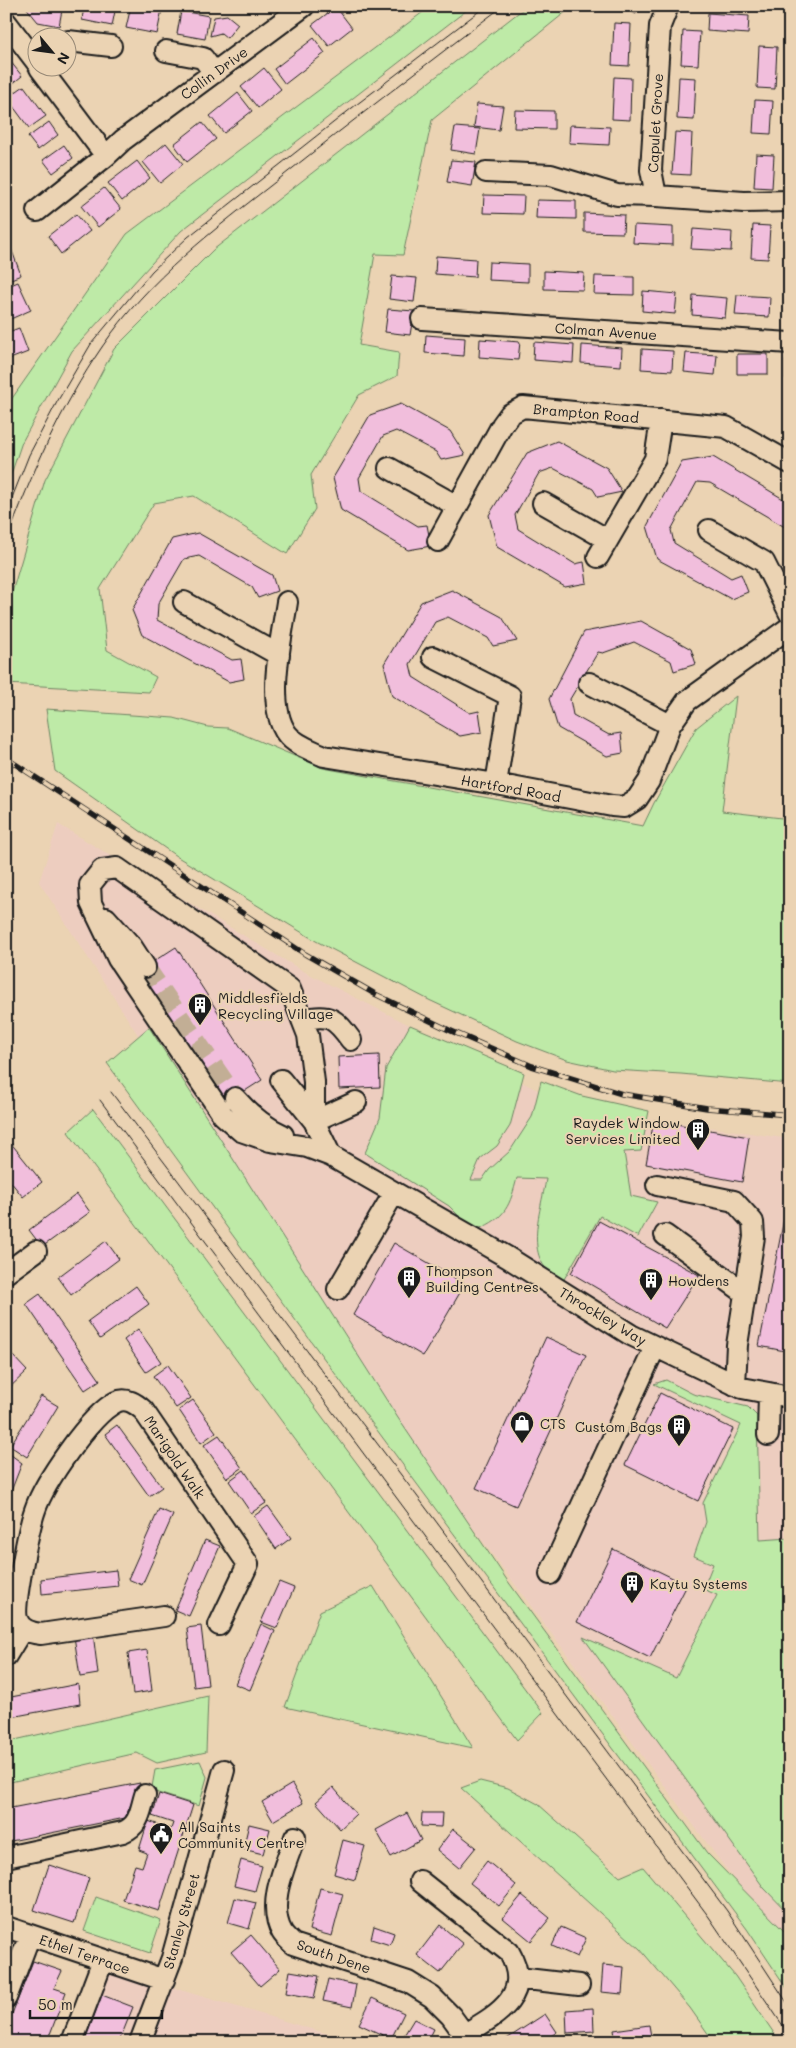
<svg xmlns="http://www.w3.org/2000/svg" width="796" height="2048" font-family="Mali,sans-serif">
	<rect width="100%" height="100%" fill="#ebd3b3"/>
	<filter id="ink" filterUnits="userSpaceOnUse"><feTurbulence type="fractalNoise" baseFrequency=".02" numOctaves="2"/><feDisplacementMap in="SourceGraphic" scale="10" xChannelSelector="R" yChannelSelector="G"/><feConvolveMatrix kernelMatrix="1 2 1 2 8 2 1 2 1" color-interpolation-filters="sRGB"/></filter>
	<g filter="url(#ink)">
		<path fill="#edcdbf" d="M58,824L303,971L571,1107L790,1139V1955L349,1361L39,882Z
			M103,1960L177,1989L355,2042H71Z"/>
		<path fill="#beeaa7" stroke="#6d8362" d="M431,6H472L181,231L72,351L22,442L6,489V407L127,234Z
			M527,6H573L432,120L403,255L375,254L359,345L399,352L397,376L359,395L311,475L315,509L287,554L194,496L154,503L100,589L107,650L156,677L149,692L6,684V613L45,480L114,349L213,250Z
			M736,696L722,811L790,819V1084L681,1074L613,1070L567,1060L517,1041L429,1000L316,941L176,856L55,771L46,709L174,718L208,727L228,728L323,768L643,826L654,803L696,728Z
			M410,1025L524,1073L510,1126L497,1146L480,1159L471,1180H482L489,1170L510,1151L532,1117L541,1081L582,1096L649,1111L641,1151L624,1152L631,1196L657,1202L638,1237L600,1216L563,1281C520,1262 541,1213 546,1179L517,1178C510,1205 506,1218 478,1229L466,1223L449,1206L365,1153L380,1118L386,1068Z
			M149,1027L398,1418L507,1580L707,1853L790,1937V1993L747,1929L242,1248L107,1063Z
			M93,1109L543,1713L517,1740L68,1132Z
			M666,1380L693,1394L748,1407L757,1416L760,1540L790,1538V1915L764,1888L583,1637L676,1678L717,1595L703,1589L713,1564L694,1556L706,1522L703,1503L741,1425L654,1384Z
			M373,1586L473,1748L285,1707L320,1611Z
			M208,1696L206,1752L157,1763L137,1753L6,1783V1742Z
			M200,1761L207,1777L199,1806L155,1792L152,1787L155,1770Z
			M480,1781L508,1788L538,1804L620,1877L643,1867L735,1976L780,2042H714L690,2008L640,1949L461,1788Z
			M96,1897L161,1920L150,1953L84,1931Z"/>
		<path fill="#f1bedc" stroke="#1c1c1c" d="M25,6H50L62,10L59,26L38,22Z
			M84,6H116L112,26L82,20Z
			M131,6L162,9L157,34L126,28Z
			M620,6H639L636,14Z
			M336,7L352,28L329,46L312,25Z
			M181,11L209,16L205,39L177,34Z
			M708,13L749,16L748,34L707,31Z
			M227,15L238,24L227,38L221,33L210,36L214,17Z
			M614,23L631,24L629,66L612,65Z
			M683,31L700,32L698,65L681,64Z
			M314,38L325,53L285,84L274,69Z
			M759,46L777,47L775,89L757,88Z
			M6,56L22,76L6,89Z
			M264,68L281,89L258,108L241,87Z
			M614,77L631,78L630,120L612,119Z
			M679,77L696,78L694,120L677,119Z
			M24,86L46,116L29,128L7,98Z
			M238,93L252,111L224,133L210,116Z
			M755,100L773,101L771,134L753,133Z
			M477,104L503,106L499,130L474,127Z
			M515,110L554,111V129L514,128Z
			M49,122L58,135L38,150L28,137Z
			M202,122L216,139L187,162L174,144Z
			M570,125L610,127L609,145L569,143Z
			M455,127L480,129L476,154L451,150Z
			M675,132L692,133L690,175L672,174Z
			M166,143L183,164L160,183L143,162Z
			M64,145L73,158L53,173L43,160Z
			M756,154L774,155L772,188L754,187Z
			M451,160L476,162L472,186L447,182Z
			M137,161L150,178L122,201L108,183Z
			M104,188L121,209L98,227L81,206Z
			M484,195L524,196L523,214L483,213Z
			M537,200L576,201V219L536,218Z
			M584,213L624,215L623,233L584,232Z
			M76,214L90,231L61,254L48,236Z
			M634,225L673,227V245L633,243Z
			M753,225L770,226L768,259L751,258Z
			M693,229L732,232L731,251L691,249Z
			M9,243L21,275L6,281V244Z
			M436,256L476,259L475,277L435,274Z
			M489,262L528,264V282L488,280Z
			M544,271L584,273L583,290L544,289Z
			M392,276L417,278L414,302L389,299Z
			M595,276L634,277V295L594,294Z
			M18,282L31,310L6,321V287Z
			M643,291L677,294L675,314L642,311Z
			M693,295L727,298L725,318L692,315Z
			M737,295L770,297L769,317L735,315Z
			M388,309L414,311L410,335L385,332Z
			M19,328L28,352L10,359L6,350V333Z
			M426,335L465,338L464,356L425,353Z
			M480,339L520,342L518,360L479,357Z
			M534,342L574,345L573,363L533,360Z
			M582,345L622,348L621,366L581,363Z
			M642,349L673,351L672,371L641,369Z
			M686,353L717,355L715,375L684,372Z
			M737,354H768V374H737Z
			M786,360H790V379H786Z
			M401,404L450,431L465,455L441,460L436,452L396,431L383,436L359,478L361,491L418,526L427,525L431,546L408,550L341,510L333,478L370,415Z
			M557,441L607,468L622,492L598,497L593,489L553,468L539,473L515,515L518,529L575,564L584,562L587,583L565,587L497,547L489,515L527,453Z
			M713,457L790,503V530L710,483L697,482L671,530L674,543L731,578L741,574L748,592L731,599L657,559L647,526L682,462Z
			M198,533L272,575L277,591L258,598L252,587L199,556L184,559L158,604L157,620L232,660L241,659L244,679L229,682L142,635L132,610L172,539Z
			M452,590L502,617L517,641L493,646L488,638L448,617L435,622L410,664L413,677L470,713L479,711L482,732L460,736L392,696L384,664L421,602Z
			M641,621L691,649L696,664L674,671L671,661L634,642L603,653L598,652L570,699L573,715L609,735L621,733L623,753L607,756L558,728L549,699L584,632Z
			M176,947L262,1080L223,1105L137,972Z
			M379,1055L380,1087L339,1089L338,1057Z
			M654,1120L749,1137L742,1182L646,1164Z
			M6,1137L42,1182L23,1197L6,1176Z
			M790,1188V1352L759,1346Z
			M77,1194L90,1212L42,1247L29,1230Z
			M599,1221L699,1275L665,1328L571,1273Z
			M106,1241L119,1259L71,1295L58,1277Z
			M394,1243L465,1284L423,1356L353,1315Z
			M136,1286L149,1304L100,1339L88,1321Z
			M40,1294L100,1380L85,1390L26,1304Z
			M138,1329L161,1362L146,1372L124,1340Z
			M546,1337L586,1355L516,1506L476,1488Z
			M12,1355L27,1371L6,1391V1360Z
			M168,1365L191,1398L176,1408L153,1376Z
			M660,1393L733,1429L698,1501L625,1465Z
			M41,1396L58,1406L27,1457L10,1446Z
			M193,1400L216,1432L201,1443L179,1410Z
			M117,1425L162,1487L149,1496L105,1434Z
			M219,1435L242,1468L227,1478L204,1445Z
			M7,1452L22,1463L6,1504V1455Z
			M244,1470L266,1503L251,1513L229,1481Z
			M268,1506L291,1538L276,1549L254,1516Z
			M159,1509L173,1515L142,1585L128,1579Z
			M205,1540L220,1546L189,1616L175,1610Z
			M613,1549L687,1585L650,1658L577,1622Z
			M116,1570L118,1586L42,1594L41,1579Z
			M279,1582L294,1588L277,1628L261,1622Z
			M261,1624L275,1631L250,1690L235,1684Z
			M201,1626L208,1685L194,1687L187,1628Z
			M93,1633L98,1674L80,1677L74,1636Z
			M147,1650L152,1691L133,1694L128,1653Z
			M78,1684L80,1704L6,1718V1698Z
			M140,1783L125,1818L6,1842V1809Z
			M292,1784L303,1803L273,1821L262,1802Z
			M333,1787L356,1814L340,1829L316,1802Z
			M159,1794L193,1805L159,1911L123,1900L135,1865L142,1867L147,1853L139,1850L148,1821L171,1829L173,1823L152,1816Z
			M407,1813L421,1840L391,1857L376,1830Z
			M422,1813H442L441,1827L421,1826Z
			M249,1824L270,1829L263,1854L243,1849Z
			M453,1829L476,1847L459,1868L437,1850Z
			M343,1840L365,1846L355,1880L334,1874Z
			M241,1860L262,1866L255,1891L234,1886Z
			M487,1861L516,1885L499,1906L470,1883Z
			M49,1865L89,1878L74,1923L34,1910Z
			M320,1888L343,1894L332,1936L309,1930Z
			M522,1895L550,1918L531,1941L503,1918Z
			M235,1898L256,1903L249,1929L228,1923Z
			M440,1925L463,1944L440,1973L417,1955Z
			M374,1926L394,1933L390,1945L371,1939Z
			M561,1927L586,1938L577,1957L552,1946Z
			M251,1935L280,1969L260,1986L231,1952Z
			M33,1961L62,1971L54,1988L66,1992L47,2042H6V2029Z
			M603,1965L624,1967L622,1994L601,1992Z
			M290,1971L319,1976L314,1998L286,1993Z
			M328,1979L356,1985L352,2007L323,2001Z
			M102,1995L133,2007L119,2042H84Z
			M372,1998L404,2013L391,2039L359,2024Z
			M593,2008L594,2031L567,2033L566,2010Z
			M545,2014L557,2032L542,2042H502Z
			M414,2019L434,2029L431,2035L436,2042H400Z
			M649,2025L652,2042H616L614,2030Z"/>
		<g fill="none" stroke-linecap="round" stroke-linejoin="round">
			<path stroke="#c2ae95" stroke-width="20" stroke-dasharray="20 10" stroke-linecap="butt" d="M145,967L235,1098"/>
			<g stroke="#1c1c1c" stroke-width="24">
				<path id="minor" d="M668,6L660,26L651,170L656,196L744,202L790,201
					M6,22L38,64
					M68,41L111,46
					M166,51L203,58L214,73
					M40,68L106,156L123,140L304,6
					M486,172L551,175L617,195L656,196
					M37,211L106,156
					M422,319L790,343
					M389,468L457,506
					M543,503L608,540
					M709,530L764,562L790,614
					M438,541L502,425L510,414L523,407L726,427L790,463
					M598,557L655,459L661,420
					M184,602L279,655
					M287,602C282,636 265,705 287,734C295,745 312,750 324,756L496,784L612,806L624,807L637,799L649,781L670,725L687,701L790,627
					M433,657L510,696L496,784
					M589,683L670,725
					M106,918L132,947L145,967
					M302,1020C329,1013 335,1018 351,1040
					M281,1080L314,1121L331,1156
					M235,1098C249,1114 263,1126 283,1135
					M314,1121V1082L308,1035L290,989L117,868L102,870L90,885L91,903L118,959L223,1115L241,1131L270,1141L307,1147L331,1156L507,1257L631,1335L742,1388L790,1397
					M314,1121L356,1102
					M657,1185L734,1201L753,1222L754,1237L737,1345L735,1385
					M665,1235L745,1293
					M6,1273L36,1251
					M338,1289L394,1193
					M768,1435L769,1393
					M550,1574L655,1347
					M164,1616L41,1634C32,1633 20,1630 17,1619C13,1605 29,1527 35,1510C44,1483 90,1415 116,1402C127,1397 136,1404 143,1410L248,1564L219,1625
					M6,1656L23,1628
					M295,1837C286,1864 266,1904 282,1932C285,1937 290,1941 293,1944L408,1982L432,1997L451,2016L470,2042
					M6,1857L123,1832C140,1825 140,1811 145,1795
					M420,1881L509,1952C534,1995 497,2015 465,2034
					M6,1927L164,1980
					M518,1978L579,1985
					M6,1998L30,1935
					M72,2042L103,1960
					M140,2042L172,1958L224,1770"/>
			</g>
			<use href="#minor" stroke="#ebd3b3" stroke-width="20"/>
			<path stroke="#1c1c1c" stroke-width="1" d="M6,513L29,455L57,402L91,344L152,271L188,237L352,108L486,6
				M6,543C31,474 61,407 102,347C148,279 215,229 279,179C353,120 428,63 503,6
				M111,1092L420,1500L727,1911L790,2007
				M100,1100L709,1917L790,2036"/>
			<g stroke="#1c1c1c" stroke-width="5.5">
				<path id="rail" d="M6,758L305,954L375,994L449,1030L532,1066L622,1094L707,1108L790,1115"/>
			</g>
			<use href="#rail" stroke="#ebd3b3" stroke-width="4" stroke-dasharray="11" stroke-linecap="butt"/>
		</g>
	</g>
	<defs>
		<g id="building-pin" transform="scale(1.25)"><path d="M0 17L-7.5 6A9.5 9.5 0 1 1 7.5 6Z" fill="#1c1c1c" stroke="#ebd3b3"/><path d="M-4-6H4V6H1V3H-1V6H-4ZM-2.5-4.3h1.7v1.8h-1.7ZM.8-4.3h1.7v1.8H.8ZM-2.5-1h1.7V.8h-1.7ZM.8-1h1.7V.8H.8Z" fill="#fff"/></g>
		<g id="shop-pin" transform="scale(1.25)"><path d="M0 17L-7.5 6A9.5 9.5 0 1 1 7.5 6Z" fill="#1c1c1c" stroke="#ebd3b3"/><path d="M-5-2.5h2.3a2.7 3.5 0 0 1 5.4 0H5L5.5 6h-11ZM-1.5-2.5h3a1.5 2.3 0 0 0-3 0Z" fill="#fff"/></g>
		<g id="civic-pin" transform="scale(1.25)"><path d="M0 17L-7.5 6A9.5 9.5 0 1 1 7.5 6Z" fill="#1c1c1c" stroke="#ebd3b3"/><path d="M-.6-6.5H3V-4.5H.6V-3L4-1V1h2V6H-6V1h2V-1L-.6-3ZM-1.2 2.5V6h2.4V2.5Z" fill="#fff"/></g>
	</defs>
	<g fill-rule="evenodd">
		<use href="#building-pin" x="200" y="1005"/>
		<use href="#building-pin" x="698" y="1130"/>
		<use href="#building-pin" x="409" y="1278"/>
		<use href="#building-pin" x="651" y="1280"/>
		<use href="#shop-pin" x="522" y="1423"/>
		<use href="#building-pin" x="679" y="1426"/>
		<use href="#building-pin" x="632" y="1583"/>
		<use href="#civic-pin" x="161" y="1834"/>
	</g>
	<g text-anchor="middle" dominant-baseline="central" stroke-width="4" stroke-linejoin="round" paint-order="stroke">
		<g font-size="14" fill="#1c1c1c" stroke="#ebd3b3">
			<text transform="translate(214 73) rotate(-36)">Collin Drive</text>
			<text transform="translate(655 123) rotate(-87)">Capulet Grove</text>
			<text transform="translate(606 331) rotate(4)">Colman Avenue</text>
			<text transform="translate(586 413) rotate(5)">Brampton Road</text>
			<text transform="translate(511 788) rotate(10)">Hartford Road</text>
			<text transform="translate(603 1316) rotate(31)">Throckley Way</text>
			<text transform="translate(175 1457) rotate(56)">Marigold Walk</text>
			<text transform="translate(181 1921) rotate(-74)">Stanley Street</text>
			<text transform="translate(85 1954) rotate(19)">Ethel Terrace</text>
			<text transform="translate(334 1956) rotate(19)">South Dene</text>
		</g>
		<g font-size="14" fill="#1c1c1c" stroke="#ebd3b3" text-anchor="start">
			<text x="218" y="997">Middlesfields<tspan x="218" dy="16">Recycling Village</tspan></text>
			<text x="680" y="1122" text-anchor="end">Raydek Window<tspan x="680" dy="16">Services Limited</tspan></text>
			<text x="426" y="1270">Thompson<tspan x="426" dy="16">Building Centres</tspan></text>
			<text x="668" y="1280">Howdens</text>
			<text x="540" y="1423">CTS</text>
			<text x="662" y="1426" text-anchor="end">Custom Bags</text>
			<text x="650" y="1583">Kaytu Systems</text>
			<text x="178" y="1826">All Saints<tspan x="178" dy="16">Community Centre</tspan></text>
		</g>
	</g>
	<rect width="796" height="2048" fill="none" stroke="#ebd3b3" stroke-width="25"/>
	<rect x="12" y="12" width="771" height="2023" fill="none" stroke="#1c1c1c" stroke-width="2" filter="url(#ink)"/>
	<g transform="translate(52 52) rotate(119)"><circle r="24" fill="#ebd3b3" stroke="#988a77"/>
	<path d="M0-4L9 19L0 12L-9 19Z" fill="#1c1c1c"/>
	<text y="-8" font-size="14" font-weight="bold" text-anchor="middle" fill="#1c1c1c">N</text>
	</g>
	<path d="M30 2010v8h132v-8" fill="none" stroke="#1c1c1c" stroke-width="2.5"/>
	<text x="38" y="2010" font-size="15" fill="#1c1c1c" stroke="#ebd3b3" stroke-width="4" paint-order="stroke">50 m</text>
</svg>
